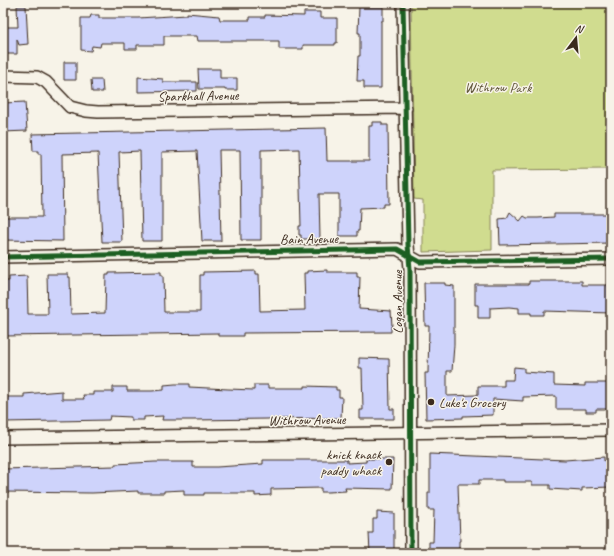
<svg xmlns="http://www.w3.org/2000/svg" width="614" height="556" font-family="Caveat,sans-serif">
	<rect width="100%" height="100%" fill="#f7f3e8"/>
	<filter id="ink" filterUnits="userSpaceOnUse"><feTurbulence type="fractalNoise" baseFrequency=".025" numOctaves="2"/><feDisplacementMap in="SourceGraphic" scale="8" xChannelSelector="R" yChannelSelector="G"/><feConvolveMatrix kernelMatrix="1 2 1 2 8 2 1 2 1" color-interpolation-filters="sRGB"/></filter>
	<g filter="url(#ink)">
		<path fill="#d0dc8f" stroke="#868356" d="M411,3H611V169L492,170V250L423,252V200L414,199Z"/>
		<path fill="#ced3fb" stroke="#3b2a1e" d="M17,6H26L28,44L19,45L17,39V54H3V27H18Z
			M359,7H383V21H381V88H364V81H357L358,56H360V33H358Z
			M304,12H320V18H337V43H335V45H303V49H279V41H198L197,36H164V45H137V49H125V43H101L100,47L92,46L91,51L81,50V18H90L91,15H99V18H138L187,15V13L219,16L220,20H250V17H265V15L304,16Z
			M64,62H76V80H64Z
			M198,69H220V78H237V90H225V89H199Z
			M138,77L163,79V82H197V91L138,92Z
			M91,80H102L103,92H92Z
			M25,102L27,131L3,132V103Z
			M372,122H382V125H388L389,204H384V207L360,208L359,231H357V236H339V194H319L320,239H301V235H299V226H301L299,149L261,150V240H241L240,150H219L221,241H202L197,151L162,152V241H142L140,151L119,152L122,242H102L98,153L62,154L63,241L3,240V217H42L41,154H38V151H33L32,134L326,128L327,161H369V126H372Z
			M510,212L520,221L524,216L527,218H538L554,217V214H611V243L500,245L499,219L507,218Z
			M327,270V272H357V277H360L359,309L391,311L392,326H391V332L243,333V336H218V333L3,336V316H6V281H9V277L27,276L28,314H48L47,274H68V277H70L71,314L105,313L106,275H109V273L161,272V275H163L164,312H200V275H203V272L256,271V274H259L260,311L305,310L304,273H307V271Z
			M529,281H582V285H608V288H611V313L544,311V315H531V313H519V308L509,307L490,308V318H478V305H475V284H529Z
			M424,283H445V285L454,286V345L452,371H447V396L476,395L478,394V386H504V380H513L514,367L524,368V372L554,374V385L585,386V383H611V409H596V412H586V409H556V396L523,397V401L493,399V415L463,416V418L426,419L425,373H428L429,326H425Z
			M359,358L389,359L390,409H394V419H360V410H363L362,368H359Z
			M175,384H189V387L228,389L254,390V385H268V388H305V386L336,387V390H339V397H342L341,418L193,420H162L163,416L144,417V420H131V417L110,416L109,420L4,422V404H7V397H24V394L62,391V399H84L83,395H93V392H113V387H127V391H152L164,390V385Z
			M430,454L565,460L604,457V461H611V487L582,488V491L550,489V485H532V482H503V480H479V484H458L460,541H459V553H429V542H433L434,510H428V493H430Z
			M366,459H393L392,489L345,488L346,491L328,492H321V488L271,489V495L255,496V493H204V495H184V490L164,491V493H138V491L92,493L3,492V469L115,466V464L155,462H193V467H217L263,464V460H347V463L366,462Z
			M377,512L394,513V553H370L369,533H373V519H377Z"/>
		<g fill="none" stroke-linecap="round" stroke-linejoin="round">
			<g stroke="#3b2a1e" stroke-width="14">
				<path id="minor" d="M403,3L408,245L410,269L411,553
					M3,76L37,77L46,82L70,107L86,111L98,112L406,108
					M3,257L397,249L420,262L611,259
					M3,438L611,430"/>
			</g>
			<use href="#minor" stroke="#f7f3e8" stroke-width="11"/>
			<g stroke="#f7f3e8" stroke-width="8">
				<path id="cycleway" d="M403,3L408,245L410,269L411,553
					M3,257L397,249L420,262L611,259"/>
			</g>
			<use href="#cycleway" stroke="#1b5e20" stroke-width="5"/>
		</g>
	</g>
	<g fill="#3b2a1e" stroke="#f7f3e8" stroke-width="1.5">
		<circle cx="431" cy="402" r="4"/>
		<circle cx="389" cy="462" r="4"/>
	</g>
	<g text-anchor="middle" dominant-baseline="central" stroke-width="3" stroke-linejoin="round" paint-order="stroke">
		<g font-size="14" fill="#60563a" stroke="#f7f3e8">
			<text x="498" y="87">Withrow Park</text>
		</g>
		<g font-size="14" fill="#3b2a1e" stroke="#f7f3e8">
			<text transform="translate(198 96) rotate(-1)">Sparkhall Avenue</text>
			<text transform="translate(309 239) rotate(-1)">Bain Avenue</text>
			<text transform="translate(397 302) rotate(-90)">Logan Avenue</text>
			<text transform="translate(307 420) rotate(-1)">Withrow Avenue</text>
		</g>
		<g font-size="14" fill="#3b2a1e" stroke="#f7f3e8" text-anchor="start">
			<text x="439" y="402">Luke's Grocery</text>
			<text x="381" y="454" text-anchor="end">knick knack<tspan x="381" dy="16">paddy whack</tspan></text>
		</g>
	</g>
	<rect width="614" height="556" fill="none" stroke="#f7f3e8" stroke-width="16"/>
	<rect x="8" y="8" width="598" height="540" fill="none" stroke="#3b2a1e" stroke-width="1.5" filter="url(#ink)"/>
	<g transform="translate(576 38) rotate(16)" stroke="#f7f3e8" stroke-width="3" paint-order="stroke">
	<path d="M0-3L7 15L0 10L-7 15Z" fill="#3b2a1e"/>
	<text y="-6" font-size="11" font-weight="bold" text-anchor="middle" fill="#3b2a1e">N</text>
	</g>
</svg>
